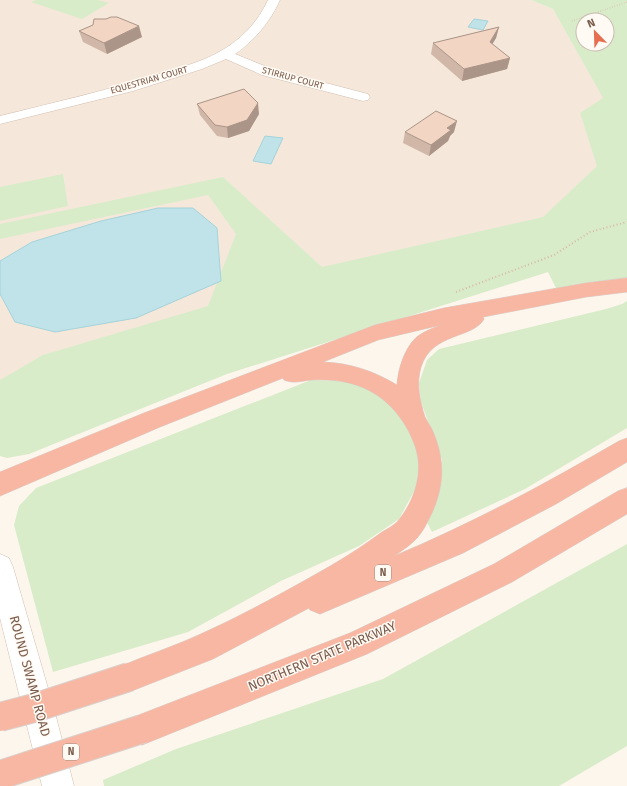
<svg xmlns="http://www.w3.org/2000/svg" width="627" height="786" font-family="'Fira Sans',sans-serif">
	<rect width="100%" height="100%" fill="#fdf6ec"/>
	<path fill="#f5e8da" d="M0,0H531L553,9L627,139V223L0,448Z"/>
	<path fill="#d8ecc9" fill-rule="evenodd" d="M36,0H98L109,3L82,19L31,2Z
		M531,0H627V278L557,290L548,272L227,374L29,454L7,458L0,456V380L43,355L208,306L236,234L208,195L0,239V224L223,177L322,267L543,217L597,166L580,113L603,98L553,9ZM583,20H607V44H583Z
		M63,174L68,206L0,221V187Z
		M627,301V428L525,489L432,532L427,522L438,493L442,460L421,402L419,383L427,360L439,349L606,309L622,304Z
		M311,380L354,381L400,408L420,445L417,486L399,519L359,546L281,581L188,632L53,672L14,525L19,506L36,488Z
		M627,544V746L559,786H104L103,780L176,749L383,679Z"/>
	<path fill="#bfe3e8" stroke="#a5d3da" d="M474,19L488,21L483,30L468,27Z
		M265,136L283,138L271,164L253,161Z
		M158,208H193L217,228L221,281L136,318L55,332L15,322L0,294V261L32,242L101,221Z"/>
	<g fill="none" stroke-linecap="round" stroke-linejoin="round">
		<g stroke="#d1beb0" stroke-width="1">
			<path id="minor" d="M268,0H280C270,22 255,40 235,54L272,69L368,94L370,97L368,100L363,101L262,75L226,59L202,69L133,91L0,124V116C52,103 105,91 156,75C177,68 200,63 219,52C241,40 258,22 268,0Z"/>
		</g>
		<g stroke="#d1beb0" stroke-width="1">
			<path id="tertiary" d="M0,554L9,558L13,567L54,709L74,786H42L0,618Z"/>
		</g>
		<g stroke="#dad1cd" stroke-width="1">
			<path id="motorway" d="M627,278V292L586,297L483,317L484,319C473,339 432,332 421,367C416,383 420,402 425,417C428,423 432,428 434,434C445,461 444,486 432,513C427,523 422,534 414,541C408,547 401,551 394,556C473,523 545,484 619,441L627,438V462L556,504L463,553L320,614L310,610L309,608L213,659L129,692L119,687L114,677L119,667C146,655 176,646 203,633C247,613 290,589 332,565C349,555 366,544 382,532C387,529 393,526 397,522C415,501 424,472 415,446C407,423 391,402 370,391C352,381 331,379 311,380C301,381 294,384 284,380L283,378L160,427L0,496V472L144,413L375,325L444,308L586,283ZM441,325C433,328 425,331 418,336C405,346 398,369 397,385C374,371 350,363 323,362L378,340Z
				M627,488V514L512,582L367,654L142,745L131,740L126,729L131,718L350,633L494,564L618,491Z"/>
		</g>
		<path stroke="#d9b8a5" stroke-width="1.5" stroke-dasharray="0.5 2" stroke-linecap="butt" d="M572,21L627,2"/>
		<path stroke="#d9b8a5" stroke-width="2" stroke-dasharray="1 2.5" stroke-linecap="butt" d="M456,292L554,255L590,232L627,222"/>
		<use href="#minor" fill="#fff" fill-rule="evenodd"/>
		<use href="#tertiary" fill="#fff" fill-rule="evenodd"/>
		<use href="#motorway" fill="#f7b7a3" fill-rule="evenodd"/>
		<g stroke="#dad1cd" stroke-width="30" stroke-linecap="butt">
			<path id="motorway-bridge" d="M0,717L34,708L129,677
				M0,775L142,729"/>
		</g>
		<use href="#motorway-bridge" stroke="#f7b7a3" stroke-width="28"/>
	</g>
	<path fill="#d1b7a8" d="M93,25L142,37L107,54L83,42L79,31Z
		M499,27L496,38L492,44L510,58L507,69L462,81L431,54L433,43Z
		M197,104L259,114L249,131L228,138L217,136L200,115Z
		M405,132H454L450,136L448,141L429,156L403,143Z"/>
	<path fill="#aa9588" d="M139,26L142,37L107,54L104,43Z
		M499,27L496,38L487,53L490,42Z
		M510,58L507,69L462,81L464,69Z
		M258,103L259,114L249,131L228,138L227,127Z
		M457,121L454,132L450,136L448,141L429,156L431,145L447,128Z"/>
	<path fill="#f3d5c3" stroke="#aa9588" d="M111,17H117L139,26L104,43L79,31L93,25L94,19H106Z
		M499,27L490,42L510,58L464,69L433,43Z
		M244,89L258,103L247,120L227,127L215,125L197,104Z
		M436,111L457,121L447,128L451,130L431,145L405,132Z"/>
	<g text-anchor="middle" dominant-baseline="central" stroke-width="3" stroke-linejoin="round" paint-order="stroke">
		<g font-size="9" fill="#7a5c4d" stroke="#fffaf3">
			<text transform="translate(293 78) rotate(15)">STIRRUP COURT</text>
			<text transform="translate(149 80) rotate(-16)">EQUESTRIAN COURT</text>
		</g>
		<g fill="#fffaf3" stroke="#a28b7f" stroke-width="1">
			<rect x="375" y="565" width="16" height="16" rx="3"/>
			<rect x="63" y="744" width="16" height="16" rx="3"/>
		</g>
		<g font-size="10" font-weight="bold" fill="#7a5c4d">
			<text x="383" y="573">N</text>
			<text x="71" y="752">N</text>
		</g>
		<g font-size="13" fill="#7a5c4d" stroke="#fffaf3">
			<text transform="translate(322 656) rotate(-23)">NORTHERN STATE PARKWAY</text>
			<text transform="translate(30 676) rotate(75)">ROUND SWAMP ROAD</text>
		</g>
	</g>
	<g transform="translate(595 32) rotate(337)"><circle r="19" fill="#fffaf3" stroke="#cabbb1"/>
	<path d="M0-3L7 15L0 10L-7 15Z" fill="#e76f51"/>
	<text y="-6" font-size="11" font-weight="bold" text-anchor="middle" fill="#7a5c4d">N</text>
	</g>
</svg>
